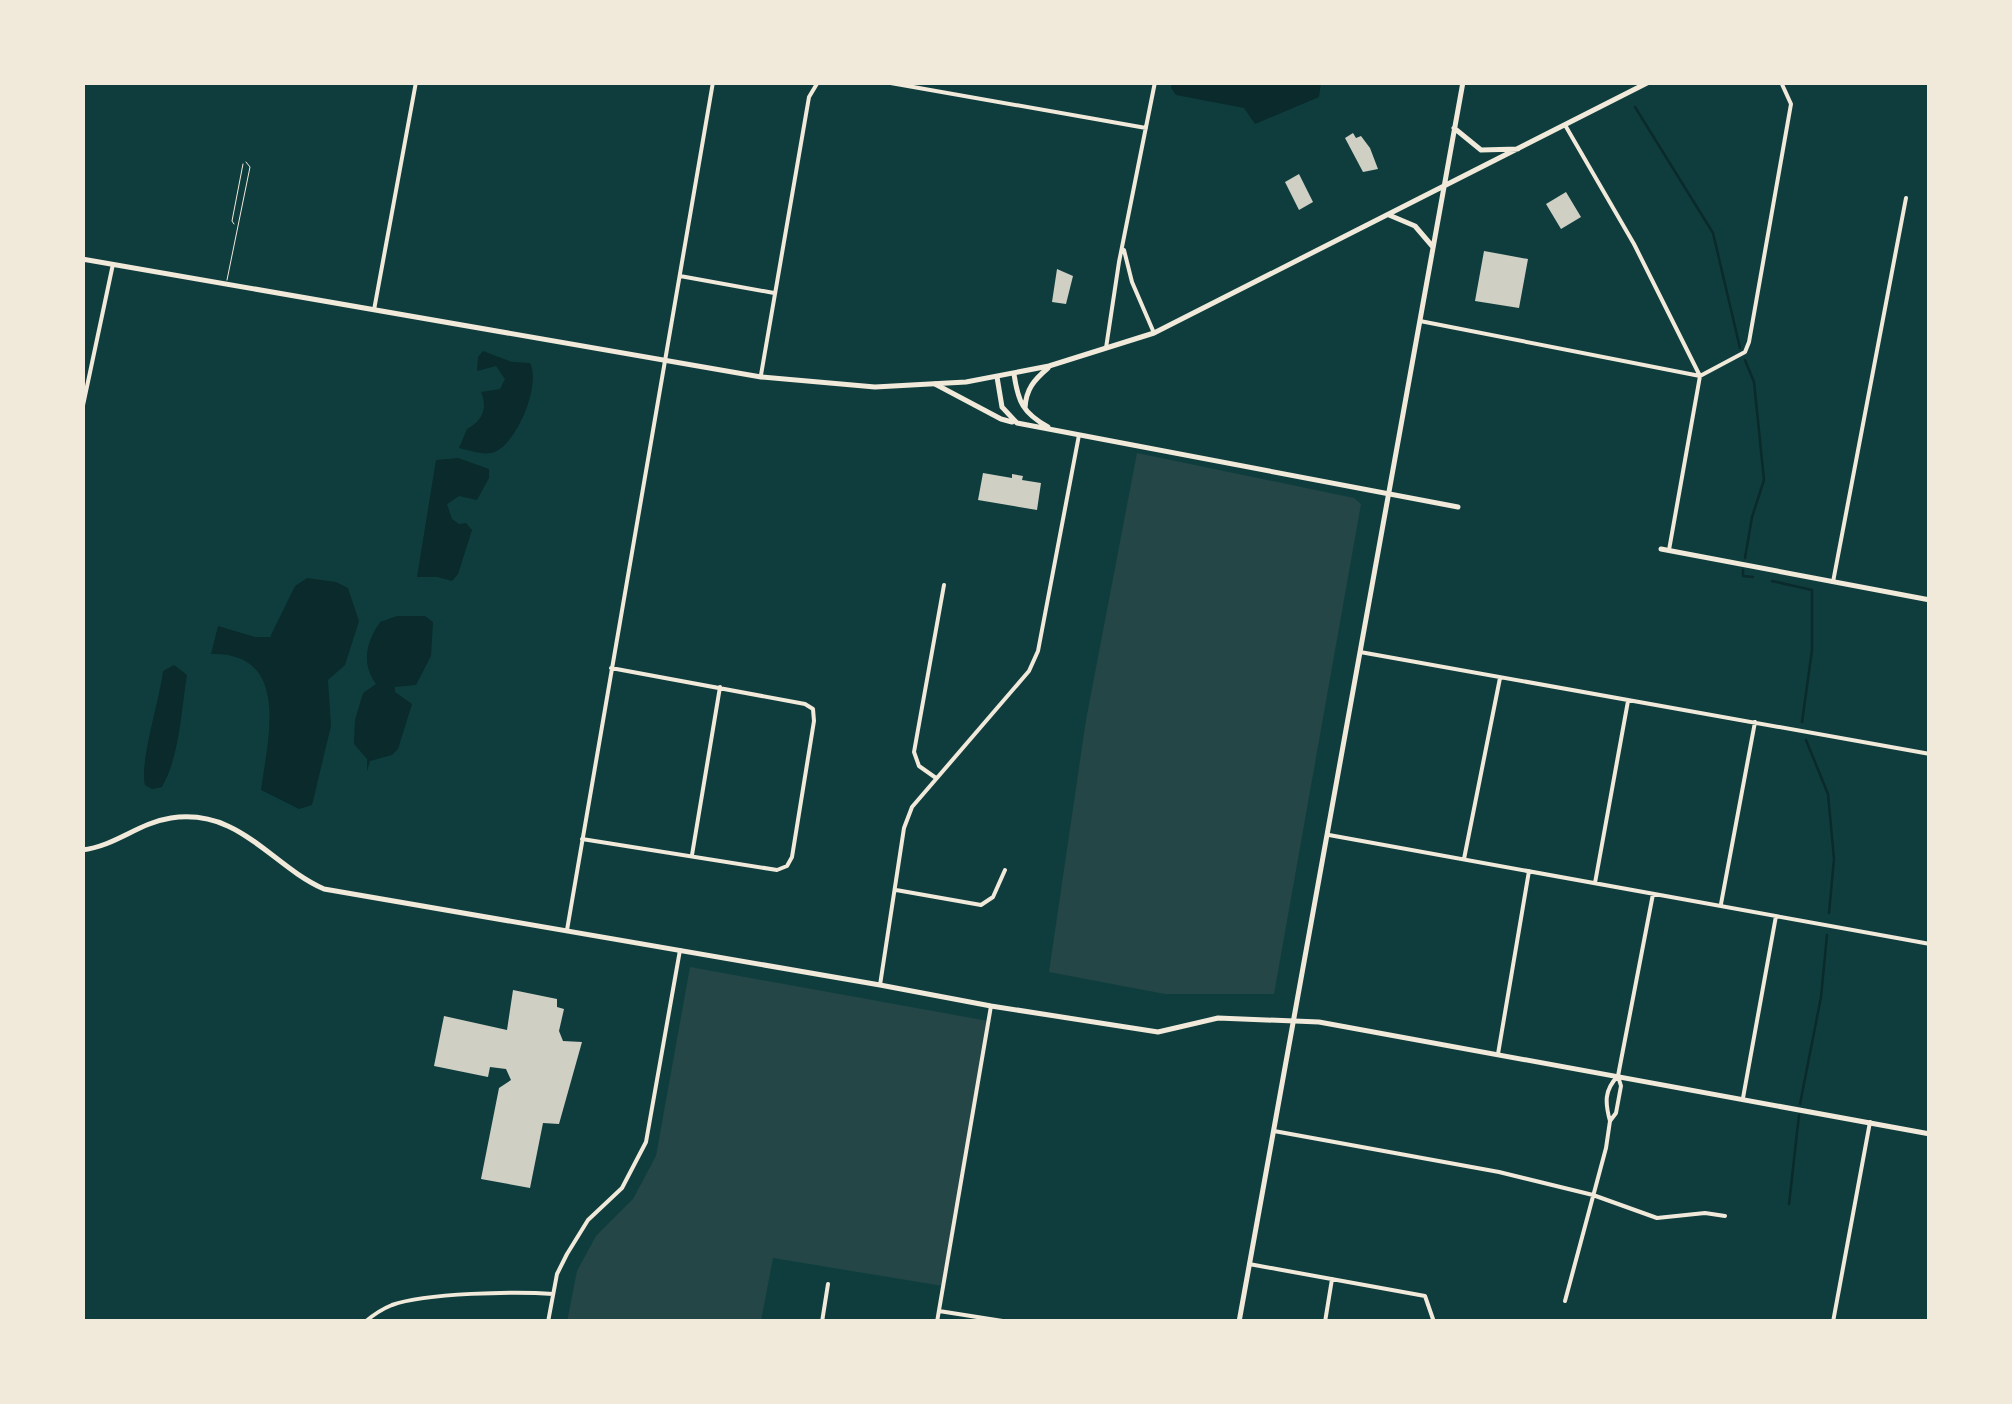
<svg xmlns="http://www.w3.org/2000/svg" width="2012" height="1404" font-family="Rubik,sans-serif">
	<rect width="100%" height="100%" fill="#0f3d3e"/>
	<path fill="#244646" d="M1137,453L1354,498L1361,504L1274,994H1165L1049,972L1086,720Z
		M690,967L988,1021L943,1286L773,1258L761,1321L567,1322L577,1271L596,1236L633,1199L656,1156Z"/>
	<path fill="#0a2a2b" d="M1172,83L1321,82V83L1319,97L1255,124L1244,108L1176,95L1171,88Z
		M483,351L512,362L530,363C542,386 514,450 491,453C482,455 468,450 459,448L467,429C482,421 488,409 481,392L500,389L505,379L496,366L477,371L478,357Z
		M458,458L489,469V478L477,500L459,496L447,504L452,519L459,524L466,523L472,530L458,574L452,581L437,577H417L436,460Z
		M307,578L336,582L348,588L359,621L345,665L328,680L331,726L312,805L299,809L261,790C268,738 291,652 211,654L218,626L255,637H270L295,586Z
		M397,616H425L433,622L431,656L416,685L395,687V692L412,704L398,749L392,755L370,761L367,771V759L354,744L355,720L363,693L376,684C361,663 366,643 380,622Z
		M174,665L187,675C181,711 180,755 162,787L152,789L145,785C139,763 160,699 163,671Z"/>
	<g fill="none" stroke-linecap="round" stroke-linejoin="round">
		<path stroke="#0a2a2b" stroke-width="2.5" d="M1635,107L1713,233L1740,348
			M1745,360L1754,382L1764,480L1752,517L1745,558
			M1743,570V576L1753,577
			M1772,581L1812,590V650L1802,722
			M1806,740L1828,794L1834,859L1829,913
			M1800,1104L1821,997L1827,935
			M1789,1204L1799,1115"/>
	</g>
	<path fill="#cfcfc3" d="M1353,133L1356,138L1361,136L1370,148L1378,169L1363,172L1345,138Z
		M1299,174L1313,202L1299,210L1285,182Z
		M1566,192L1581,217L1561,229L1546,204Z
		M1484,251L1528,259L1519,308L1475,301Z
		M1057,269L1073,276L1066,304L1052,302Z
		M983,473L1012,478V474L1023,476L1022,480L1041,483L1037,510L978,500Z
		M513,990L557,999V1007L564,1009L559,1031L563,1041L582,1042L559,1124L543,1123L530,1188L481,1179L499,1088L511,1080L506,1069L490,1067L488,1077L434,1066L444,1016L507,1030Z"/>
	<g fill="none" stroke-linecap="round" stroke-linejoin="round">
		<path stroke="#f1e9da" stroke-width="1" d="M234,224L232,221L243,164
			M227,280L250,167L246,162"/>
		<path stroke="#f1e9da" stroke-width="4" d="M885,82L1146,128
			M1565,125L1634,244L1700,376
			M1124,250L1132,282L1154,333
			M680,276L774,293
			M374,310L416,82
			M1420,321L1700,376
			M1106,348L1119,262L1155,82
			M761,375L809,97L818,82
			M82,410L113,264
			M1669,550L1700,376L1745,352L1749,342L1791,104L1781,82
			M1833,582L1906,198
			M1360,652L1930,754
			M936,778L919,766L914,752L944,585
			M1329,835L1930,944
			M582,839L777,870L787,866L792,857L814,721L813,709L805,704L611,668
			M692,855L720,687
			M1464,859L1500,678
			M1595,883L1628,701
			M896,890L981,905L993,897L1005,870
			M1721,904L1755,722
			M567,930L713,82
			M880,985L904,828L912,807L1029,671L1038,651L1079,435
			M1498,1054L1529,871
			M1743,1098L1776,916
			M1610,1121C1605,1103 1604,1090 1618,1076
			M1274,1131L1499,1172L1593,1195L1657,1218L1705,1213L1725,1216
			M1249,1264L1425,1296L1434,1322
			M1565,1301L1606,1148L1610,1121L1616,1113L1621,1086L1618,1076L1653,894
			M939,1311L1009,1322
			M365,1322C373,1315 382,1309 392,1305C425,1293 517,1291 553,1294
			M548,1322L557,1274L567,1254L588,1220L622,1188L646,1142L680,950
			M822,1322L828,1284
			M937,1322L991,1006
			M1325,1322L1332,1279
			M1833,1322L1870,1122"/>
		<path stroke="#f1e9da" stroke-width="5" d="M1014,374C1018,402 1023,413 1048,427
			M997,377L1002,407L1017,423L1458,507
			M935,384L1001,419L1012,422
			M1025,408C1026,389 1034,380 1048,368
			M1661,549L1930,600
			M82,850C116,846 138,823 171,818C240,808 270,865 324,889L880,985L991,1006L1158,1032L1218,1018L1319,1022L1930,1134"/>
		<path stroke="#f1e9da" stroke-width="5" d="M1454,128L1481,150L1518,149
			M1389,215L1415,226L1433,247
			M82,259L761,377L875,387L966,382L1049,366L1154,333L1649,82
			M1239,1322L1463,82"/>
	</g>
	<rect width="2012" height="1404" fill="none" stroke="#f1e9da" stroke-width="170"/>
</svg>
